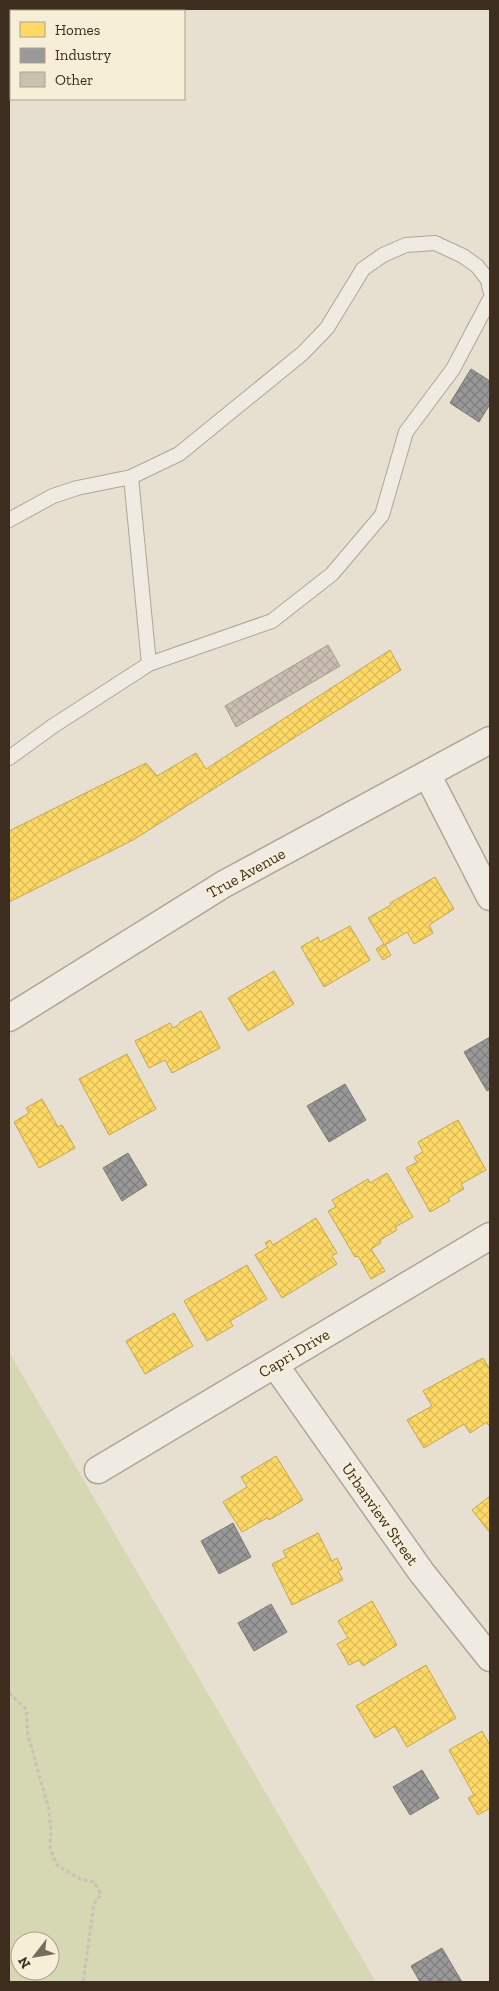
<svg xmlns="http://www.w3.org/2000/svg" width="499" height="1991" font-family="'Zilla Slab',serif">
	<defs>
		<pattern id="homes-cross-hatch" width="8" height="8" patternUnits="userSpaceOnUse" patternTransform="scale(1.25)"><rect width="8" height="8" fill="#ffd966"/><path d="M0 0l8 8M0 8l8-8" fill="none" stroke="#dbbb58"/></pattern>
		<pattern id="industry-cross-hatch" width="8" height="8" patternUnits="userSpaceOnUse" patternTransform="scale(1.25)"><rect width="8" height="8" fill="#999"/><path d="M0 0l8 8M0 8l8-8" fill="none" stroke="#7e7d7c"/></pattern>
		<pattern id="building-cross-hatch" width="8" height="8" patternUnits="userSpaceOnUse" patternTransform="scale(1.25)"><rect width="8" height="8" fill="#cbbfb2"/><path d="M0 0l8 8M0 8l8-8" fill="none" stroke="#afa499"/></pattern>
	</defs>
	<rect width="100%" height="100%" fill="#e7e0d1"/>
	<path fill="#d6d7b3" fill-rule="evenodd" d="M9,1352L376,1982H9ZM20,1941H50V1971H20Z"/>
	<path fill="url(#homes-cross-hatch)" stroke="#c5a651" d="M390,650L401,670L133,840L9,902V831L146,763L157,776L196,753L206,769Z
		M435,877L454,909L429,925L433,933L414,944L407,932L385,945L391,955L383,960L376,949L384,944L368,918L391,905L390,903Z
		M350,926L370,960L324,987L301,947L318,937L320,942Z
		M274,971L294,1004L248,1031L228,998Z
		M201,1011L220,1048L172,1073L165,1060L149,1068L135,1041L170,1023L173,1028L180,1024L179,1023Z
		M127,1054L156,1109L109,1135L79,1079Z
		M42,1099L58,1127L62,1125L75,1148L39,1168L14,1122L29,1113L26,1108Z
		M458,1120L486,1170L461,1184L464,1189L448,1198L450,1201L430,1212L406,1168L417,1162L414,1157L423,1152L418,1142Z
		M387,1173L413,1217L395,1227L397,1230L380,1240L381,1243L371,1249L385,1271L371,1279L358,1256L355,1257L328,1211L336,1207L332,1200L368,1179L370,1183Z
		M316,1218L337,1253L332,1256L337,1264L282,1298L255,1255L268,1247L265,1243L270,1240L273,1245Z
		M247,1265L267,1299L230,1321L233,1326L207,1341L184,1301Z
		M174,1313L193,1346L145,1374L126,1341Z
		M483,1358L490,1370V1424L488,1425L487,1422L470,1433L464,1424L424,1448L407,1420L432,1406L423,1391Z
		M276,1456L303,1500L269,1520L267,1518L242,1532L223,1502L247,1487L241,1477Z
		M490,1496V1533L472,1510Z
		M318,1533L332,1561L337,1558L342,1569L338,1571L343,1580L292,1605L272,1564L286,1557L283,1551Z
		M372,1601L397,1645L363,1666L359,1660L349,1665L337,1644L348,1638L338,1621Z
		M426,1665L456,1718L407,1747L395,1726L375,1738L356,1706Z
		M482,1731L490,1745V1808L478,1815L468,1798L474,1795L449,1750Z"/>
	<path fill="url(#industry-cross-hatch)" stroke="#7d7975" d="M471,369L490,381V404L479,422L450,403Z
		M490,1037V1089L487,1091L464,1052Z
		M345,1084L366,1120L329,1142L307,1106Z
		M128,1153L147,1185L122,1201L103,1168Z
		M233,1523L251,1557L219,1574L201,1541Z
		M271,1604L287,1632L254,1651L238,1623Z
		M422,1770L439,1798L410,1815L393,1787Z
		M442,1948L462,1982H420L411,1966Z"/>
	<path fill="url(#building-cross-hatch)" stroke="#a89c90" d="M328,645L340,666L236,727L225,706Z"/>
	<g fill="none" stroke-linecap="round" stroke-linejoin="round">
		<g stroke="#ada599" stroke-width="16">
			<path id="service" d="M131,477L149,664
				M9,520L53,496L77,488L131,477L179,454L303,353L327,328L363,269L383,255L406,245L435,243L463,256L477,266L488,280L490,290
				M9,758L53,726L149,664L272,621L332,574L382,515L406,432L453,369L490,299"/>
		</g>
		<g stroke="#ada599" stroke-width="29">
			<path id="minor" d="M427,774L490,897
				M9,1018L224,884L490,740
				M275,1365L422,1573L490,1658
				M98,1470L490,1236"/>
		</g>
		<path stroke="#c8c2b9" stroke-width="3" stroke-dasharray="4 2.5" stroke-linecap="butt" d="M9,1693L26,1709L28,1735L49,1810L51,1831L50,1848L57,1865L80,1879L94,1882L101,1894L94,1904L83,1982"/>
		<use href="#service" stroke="#efebe3" stroke-width="14"/>
		<use href="#minor" stroke="#efebe3" stroke-width="26"/>
	</g>
	<g text-anchor="middle" dominant-baseline="central" stroke-width="5" stroke-linejoin="round" paint-order="stroke">
		<g font-size="16" fill="#3d2e20" stroke="#f7eed8">
			<text transform="translate(246 873) rotate(-29)">True Avenue</text>
			<text transform="translate(294 1353) rotate(-31)">Capri Drive</text>
			<text transform="translate(380 1514) rotate(55)">Urbanview Street</text>
		</g>
	</g>
	<rect width="499" height="1991" fill="none" stroke="#3d2e20" stroke-width="20"/>
	<rect x="10" y="10" width="175" height="90" fill="#f7eed8" stroke="#ada18e"/>
	<rect x="20" y="22" width="25" height="15" fill="#ffd966" stroke="#ada18e"/>
	<text x="55" y="35" font-size="15" fill="#3d2e20">Homes</text>
	<rect x="20" y="48" width="25" height="15" fill="#999999" stroke="#ada18e"/>
	<text x="55" y="60" font-size="15" fill="#3d2e20">Industry</text>
	<rect x="20" y="72" width="25" height="15" fill="#cbbfb2" stroke="#ada18e"/>
	<text x="55" y="85" font-size="15" fill="#3d2e20">Other</text>
	<g transform="translate(35 1956) rotate(239)"><circle r="24" fill="#f7eed8" stroke="#ada18e"/>
	<path d="M0-4L9 19L0 12L-9 19Z" fill="#786c5e"/>
	<text y="-8" font-size="14" font-weight="bold" text-anchor="middle" fill="#3d2e20">N</text>
	</g>
</svg>
